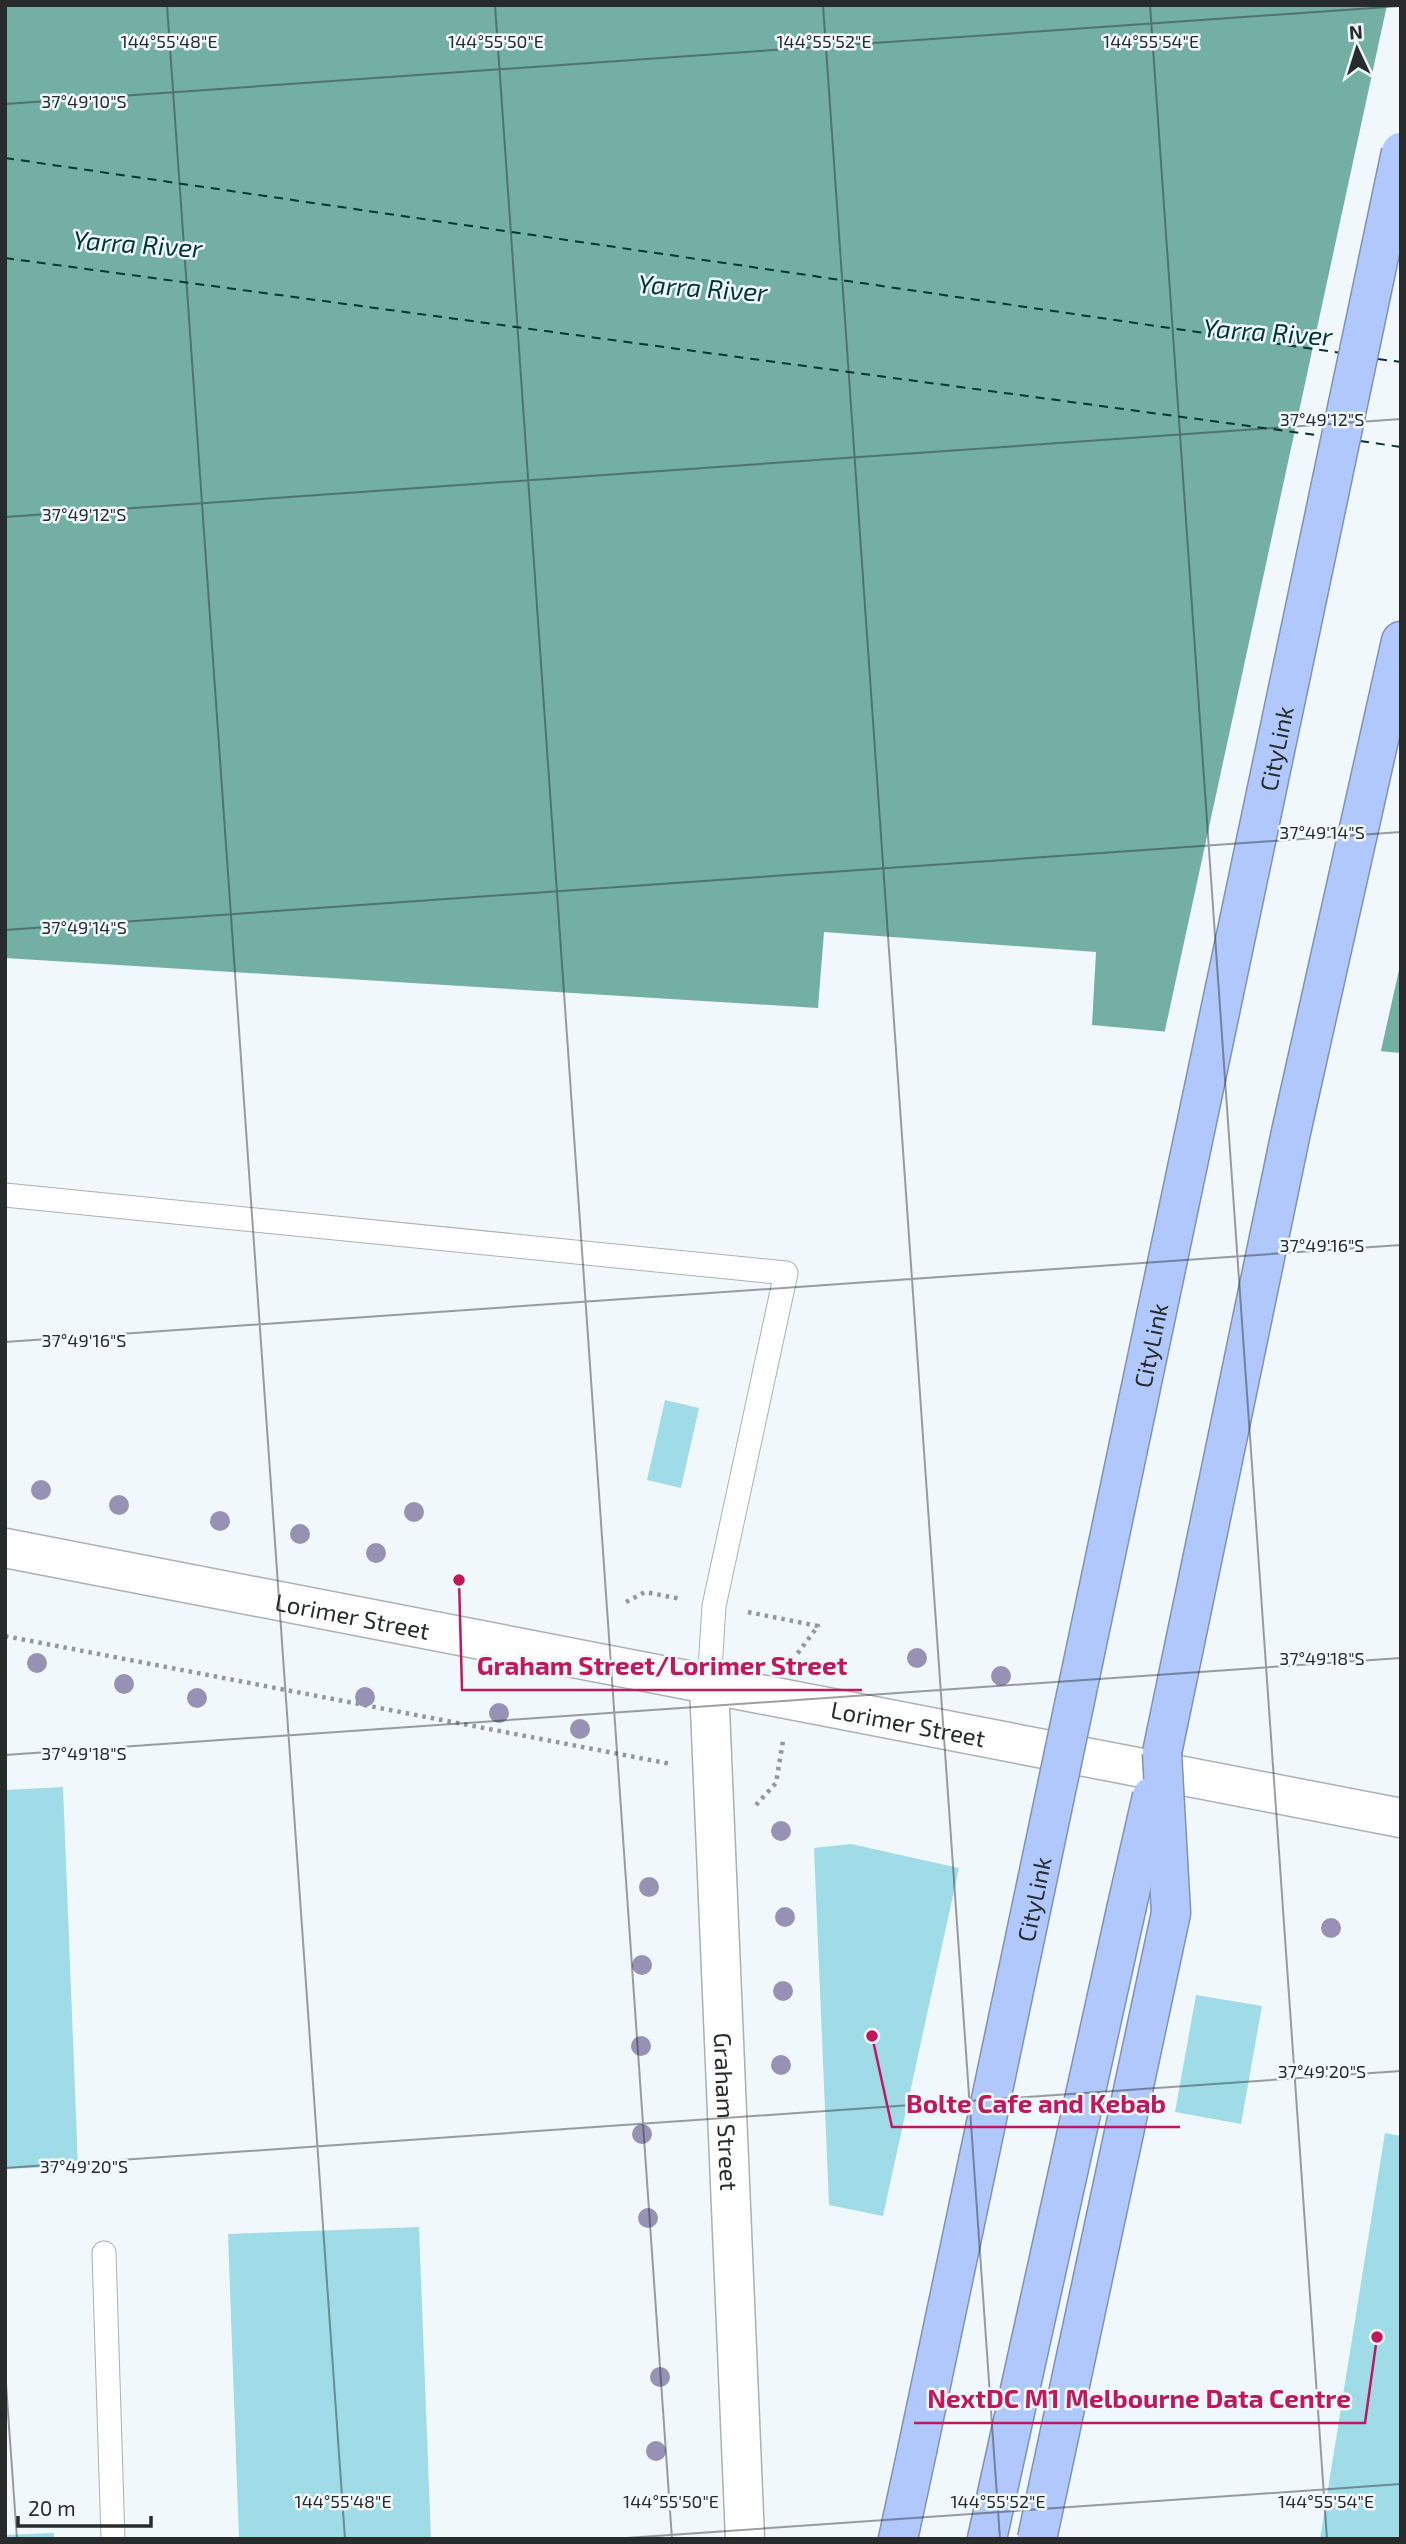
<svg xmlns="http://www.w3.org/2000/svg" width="1406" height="2544" font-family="'Exo 2',sans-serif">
	<rect width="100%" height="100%" fill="#f1f8fc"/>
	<path fill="#74afa4" d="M5,5H1401V1053L1092,1025L1096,952L824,932L818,1008L5,958Z"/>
	<path fill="#f1f8fc" d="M1387,5H1401V961L1380,1055L1164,1035Z"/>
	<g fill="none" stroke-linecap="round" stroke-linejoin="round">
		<path stroke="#003730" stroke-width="2" stroke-dasharray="9 7" stroke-linecap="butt" d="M5,158L1341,353
			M5,258L1323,436
			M1378,359L1401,362
			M1360,441L1401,447"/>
	</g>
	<path fill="#9fdce7" d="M665,1400L699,1408L681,1488L647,1480Z
		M63,1787L78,2166L5,2169V1790Z
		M851,1844L959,1868L883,2216L829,2205L814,1848Z
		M1196,1995L1262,2006L1241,2124L1175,2112Z
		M1385,2133L1401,2136V2539H1320Z
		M419,2227L431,2539H239L228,2234Z
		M54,2533V2539H5V2535Z"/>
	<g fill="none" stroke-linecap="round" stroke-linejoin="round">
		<g stroke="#aab0b3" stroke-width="25">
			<path id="lane" d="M5,1195L786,1273L714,1606L709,1685
				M104,2253L113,2539"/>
		</g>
		<g stroke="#aab0b3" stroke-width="41">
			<g id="street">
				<path id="s1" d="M709,1685L745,2539"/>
			</g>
		</g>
		<g stroke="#aab0b3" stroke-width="41">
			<g id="secondary">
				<path id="s2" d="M5,1548L1401,1818"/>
			</g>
		</g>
		<g stroke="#8091b3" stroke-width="41">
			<path id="highway" d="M1162,1753L1291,1132L1401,641
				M898,2539L917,2451
				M987,2539L1126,1910"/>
		</g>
		<path stroke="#929799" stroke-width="4.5" stroke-dasharray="3.5 5" stroke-linecap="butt" d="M626,1602L645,1592L681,1599
			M748,1612L818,1626L795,1657
			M5,1636L671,1764
			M756,1805L776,1783L783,1741"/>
		<use href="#lane" stroke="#fff" stroke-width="23"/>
		<use href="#street" stroke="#fff" stroke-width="38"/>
		<use href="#secondary" stroke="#fff" stroke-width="38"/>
		<use href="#highway" stroke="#b0c8fb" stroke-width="38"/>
		<g stroke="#8091b3" stroke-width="41" stroke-linecap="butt">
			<g id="highway-bridge">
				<path d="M1126,1910L1152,1796"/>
				<path id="s3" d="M917,2451L1401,152"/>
				<path d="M1037,2539L1171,1913L1162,1753"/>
			</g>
		</g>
		<use href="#highway-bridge" stroke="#b0c8fb" stroke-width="38"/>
	</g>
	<g fill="#9792b3">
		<circle cx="41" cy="1490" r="10"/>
		<circle cx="119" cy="1505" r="10"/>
		<circle cx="414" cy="1512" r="10"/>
		<circle cx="220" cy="1521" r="10"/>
		<circle cx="300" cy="1534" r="10"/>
		<circle cx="376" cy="1553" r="10"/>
		<circle cx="917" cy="1658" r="10"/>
		<circle cx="37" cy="1663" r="10"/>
		<circle cx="1001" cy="1676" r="10"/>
		<circle cx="124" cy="1684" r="10"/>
		<circle cx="365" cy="1697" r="10"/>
		<circle cx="197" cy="1698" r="10"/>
		<circle cx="499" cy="1713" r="10"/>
		<circle cx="580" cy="1729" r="10"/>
		<circle cx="781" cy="1831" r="10"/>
		<circle cx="649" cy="1887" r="10"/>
		<circle cx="785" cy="1917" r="10"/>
		<circle cx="1331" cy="1928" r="10"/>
		<circle cx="642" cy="1965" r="10"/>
		<circle cx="783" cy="1991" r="10"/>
		<circle cx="641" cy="2046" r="10"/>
		<circle cx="781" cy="2065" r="10"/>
		<circle cx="642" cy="2134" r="10"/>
		<circle cx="648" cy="2218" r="10"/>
		<circle cx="660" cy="2377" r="10"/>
		<circle cx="656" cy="2451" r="10"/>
	</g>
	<path fill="none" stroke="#282b2c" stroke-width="2" stroke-opacity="0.45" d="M167,5L345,2539M495,5L672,2539M823,5L1000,2539M1150,5L1327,2539M5,104L1401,6M5,517L1401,419M5,930L1401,832M5,1342L1401,1245M5,1755L1401,1658M5,2168L1401,2071M5,2370L17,2539M612,2539L1401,2484"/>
	<g text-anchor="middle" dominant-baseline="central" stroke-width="5" stroke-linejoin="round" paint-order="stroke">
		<g font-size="24" fill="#282b2c" stroke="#f1f8fc">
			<text stroke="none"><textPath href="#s3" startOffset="1740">CityLink</textPath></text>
			<text stroke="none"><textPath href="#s3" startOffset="1130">CityLink</textPath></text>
			<text stroke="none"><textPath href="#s2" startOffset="354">Lorimer Street</textPath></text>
			<text stroke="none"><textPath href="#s2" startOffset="920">Lorimer Street</textPath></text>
			<text stroke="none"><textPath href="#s3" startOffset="564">CityLink</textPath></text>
			<text stroke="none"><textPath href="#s1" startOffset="427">Graham Street</textPath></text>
		</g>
		<g font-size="26" font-style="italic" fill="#003730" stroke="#f1f8fc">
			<text transform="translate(138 243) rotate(4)">Yarra River</text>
			<text transform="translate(703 287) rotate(4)">Yarra River</text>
			<text transform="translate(1268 331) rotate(4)">Yarra River</text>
		</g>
	</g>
	<g font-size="18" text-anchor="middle" fill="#282b2c" stroke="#f1f8fc" stroke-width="5" stroke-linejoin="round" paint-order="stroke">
		<text x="169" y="48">144°55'48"E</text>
		<text x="496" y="48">144°55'50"E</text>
		<text x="824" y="48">144°55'52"E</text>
		<text x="1151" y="48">144°55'54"E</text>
		<text x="84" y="108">37°49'10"S</text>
		<text x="1322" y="426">37°49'12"S</text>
		<text x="84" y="521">37°49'12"S</text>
		<text x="1322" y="839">37°49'14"S</text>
		<text x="84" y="934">37°49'14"S</text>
		<text x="1322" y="1252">37°49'16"S</text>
		<text x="84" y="1347">37°49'16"S</text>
		<text x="1322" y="1665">37°49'18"S</text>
		<text x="84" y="1760">37°49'18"S</text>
		<text x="1322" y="2078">37°49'20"S</text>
		<text x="84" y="2173">37°49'20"S</text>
		<text x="343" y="2508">144°55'48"E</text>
		<text x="671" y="2508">144°55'50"E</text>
		<text x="998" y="2508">144°55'52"E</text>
		<text x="1326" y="2508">144°55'54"E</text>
	</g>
	<path fill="none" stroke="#c2185b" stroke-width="2.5" d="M459 1580L462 1690H862M872 2036L892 2127H1180M1377 2337L1365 2423H914"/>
	<g fill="#c2185b" stroke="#f1f8fc" stroke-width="2.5">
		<circle cx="459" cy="1580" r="7"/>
		<circle cx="872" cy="2036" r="7"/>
		<circle cx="1377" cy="2337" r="7"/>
	</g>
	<g font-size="26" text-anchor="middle" font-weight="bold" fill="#c2185b" stroke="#f1f8fc" stroke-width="5" stroke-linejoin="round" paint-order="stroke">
		<text x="662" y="1675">Graham Street/Lorimer Street</text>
		<text x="1036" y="2113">Bolte Cafe and Kebab</text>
		<text x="1139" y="2408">NextDC M1 Melbourne Data Centre</text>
	</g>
	<rect width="1406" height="2544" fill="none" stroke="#282b2c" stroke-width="14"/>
	<g transform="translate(1357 49) rotate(356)" stroke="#f1f8fc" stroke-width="5" paint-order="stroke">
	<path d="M0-5L12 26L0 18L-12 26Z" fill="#282b2c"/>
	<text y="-10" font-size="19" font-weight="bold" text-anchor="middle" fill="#282b2c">N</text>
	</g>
	<path d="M18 2516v10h133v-10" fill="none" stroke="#282b2c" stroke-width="3.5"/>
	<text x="28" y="2516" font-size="21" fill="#282b2c" stroke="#f1f8fc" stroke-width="5" paint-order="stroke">20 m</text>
</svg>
